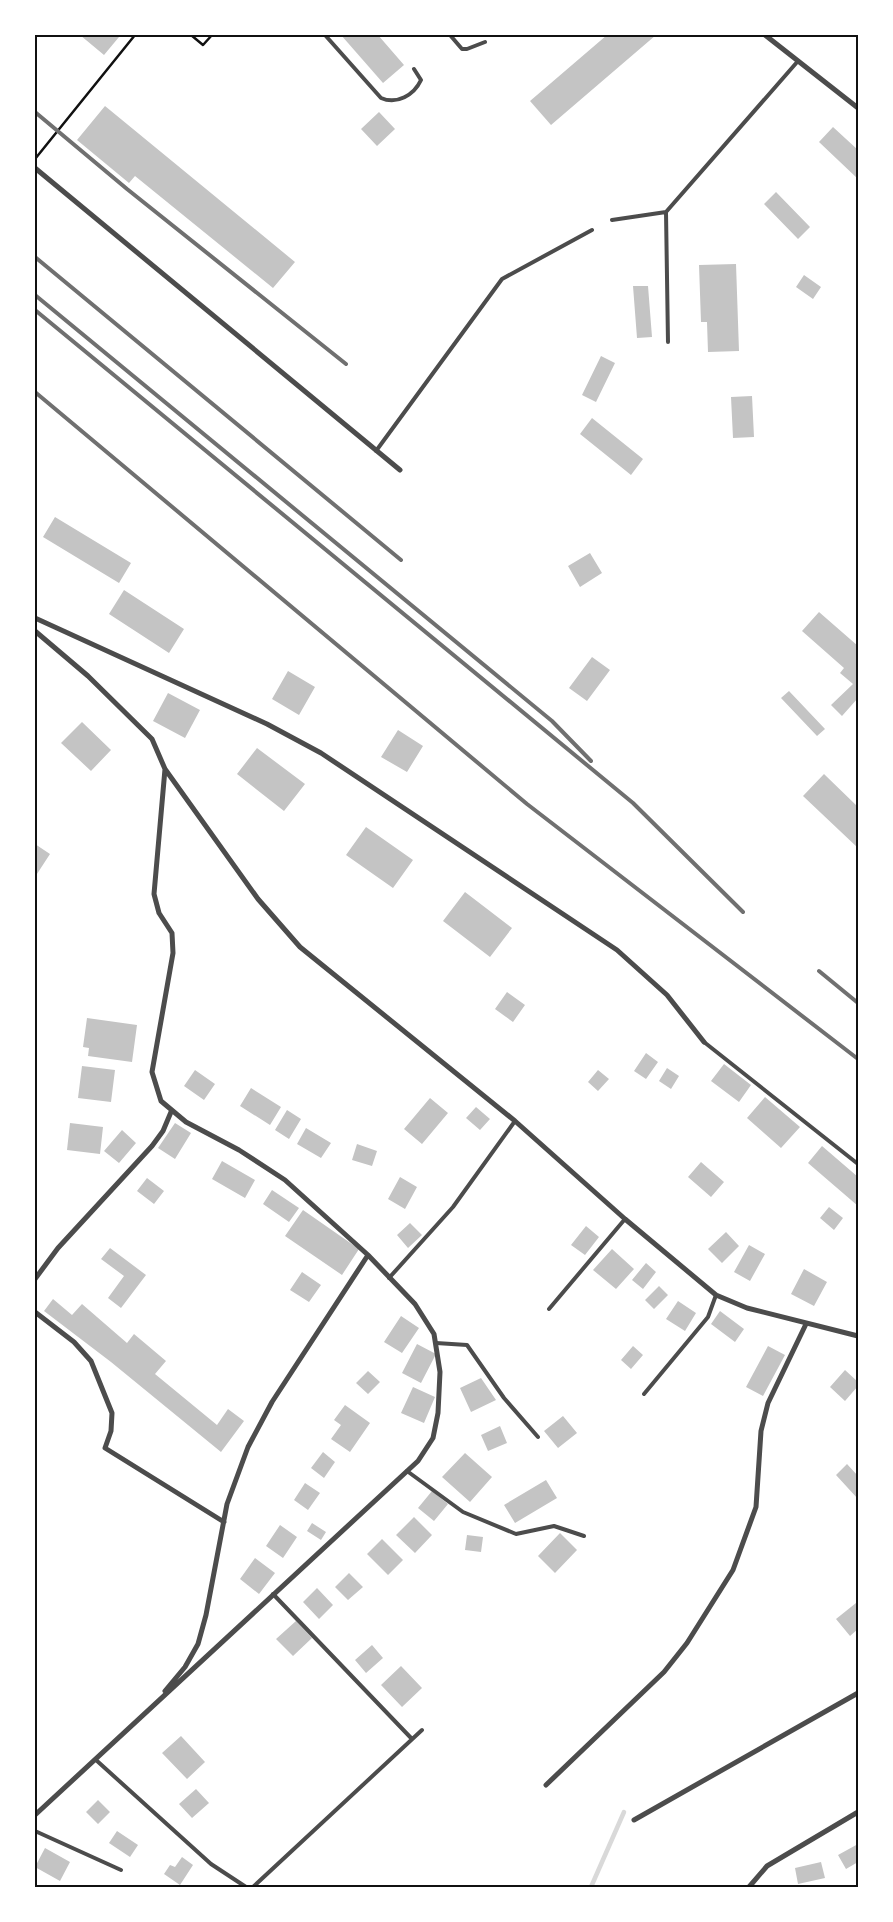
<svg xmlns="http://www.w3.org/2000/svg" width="893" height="1922" font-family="'PT Sans',sans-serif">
	<rect width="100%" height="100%" fill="#fff"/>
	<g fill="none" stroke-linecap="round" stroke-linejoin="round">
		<path stroke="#d9d9d9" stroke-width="4.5" d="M591,1887L624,1812"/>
	</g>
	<path fill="#c4c4c4" d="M80,35H116L119,37L104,55Z
		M341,35H378L404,65L383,83Z
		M607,35H656L551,125L530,101Z
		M105,106L295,262L273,288L135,176L129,183L77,140Z
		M379,112L395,129L377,146L361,129Z
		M833,127L858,150V179L819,142Z
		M776,192L810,227L798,239L764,204Z
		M736,264L739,351L708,352L707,322H701L699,265Z
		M804,275L821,287L813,299L796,287Z
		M633,286H648L652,337L637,338Z
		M601,356L615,363L596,402L582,395Z
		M752,396L754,437L733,438L731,397Z
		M592,418L643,459L631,475L580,434Z
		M55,517L131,563L119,583L43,537Z
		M590,553L602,573L580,587L568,566Z
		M124,590L184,629L169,653L109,614Z
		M819,612L858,646V698L842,716L831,705L853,684L840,673L844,668L802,631Z
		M592,657L610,670L587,701L569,688Z
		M288,671L315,687L299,715L272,699Z
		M789,691L825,729L817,736L781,698Z
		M168,693L200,710L185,738L153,721Z
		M82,722L111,750L91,771L61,743Z
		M398,730L423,746L407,772L381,757Z
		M257,748L305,784L284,811L237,774Z
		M824,774L858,807V848L803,796Z
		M366,827L413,860L393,888L346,855Z
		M35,844L50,854L35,877Z
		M465,892L512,928L490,957L443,921Z
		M507,992L525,1005L513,1022L495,1009Z
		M87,1018L137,1025L132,1062L88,1056L89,1048L83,1047Z
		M646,1053L658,1062L646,1079L634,1071Z
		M724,1064L751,1085L739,1102L711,1081Z
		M82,1066L115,1070L111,1102L78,1098Z
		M667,1068L679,1076L671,1089L659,1081Z
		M195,1070L215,1084L204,1100L184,1086Z
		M598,1070L609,1079L598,1091L588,1082Z
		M251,1088L281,1107L270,1125L240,1106Z
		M765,1097L800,1127L781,1148L747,1118Z
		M430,1098L448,1113L422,1144L404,1129Z
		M476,1107L490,1119L480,1130L466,1118Z
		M287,1110L301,1119L289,1139L275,1130Z
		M70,1123L103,1127L100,1154L67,1150Z
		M175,1123L191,1133L175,1159L158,1148Z
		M306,1128L331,1143L321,1158L297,1144Z
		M122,1130L136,1143L119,1163L104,1151Z
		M357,1144L377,1151L372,1166L352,1160Z
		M822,1146L858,1177V1206L808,1163Z
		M222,1161L255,1180L245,1198L212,1179Z
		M701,1162L724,1182L711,1197L688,1177Z
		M400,1177L417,1187L405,1209L388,1199Z
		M147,1178L164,1191L154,1204L137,1191Z
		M272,1190L299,1208L289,1222L263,1204Z
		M829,1207L843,1218L834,1230L820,1218Z
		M303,1210L359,1249L342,1275L285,1236Z
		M410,1223L422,1235L408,1248L397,1235Z
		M586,1226L599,1237L585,1255L571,1245Z
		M726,1232L739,1246L722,1263L708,1249Z
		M749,1245L765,1254L750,1281L734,1272Z
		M110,1248L146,1275L121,1308L108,1298L124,1276L101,1259Z
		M612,1249L634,1269L616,1289L593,1270Z
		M646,1263L656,1272L643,1289L632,1280Z
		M804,1269L827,1282L814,1306L791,1294Z
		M302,1272L321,1285L309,1302L290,1290Z
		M659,1286L668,1295L654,1309L645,1300Z
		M53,1299L72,1315L82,1304L127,1343L134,1334L166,1361L155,1374L217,1425L228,1409L244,1421L221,1452L111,1362L44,1311Z
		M678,1301L696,1313L685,1331L666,1319Z
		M720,1311L744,1329L735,1342L711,1324Z
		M401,1316L419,1328L402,1353L384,1342Z
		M417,1344L436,1354L421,1383L402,1373Z
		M633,1346L643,1355L631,1369L621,1360Z
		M768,1346L785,1355L763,1396L746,1387Z
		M845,1370L858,1382V1386L845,1401L830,1387Z
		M368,1371L380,1382L368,1394L356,1383Z
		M481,1378L496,1400L471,1412L460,1388Z
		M413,1387L435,1397L424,1423L401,1413Z
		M345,1405L370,1423L350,1452L331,1439L341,1425L334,1420Z
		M563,1416L577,1433L558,1448L544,1431Z
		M500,1426L507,1443L488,1451L481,1435Z
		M323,1452L335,1462L324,1478L311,1468Z
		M465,1453L492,1477L470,1502L442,1477Z
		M847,1464L858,1476V1499L836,1475Z
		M546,1480L557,1498L515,1523L504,1505Z
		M305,1483L320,1493L308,1510L294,1500Z
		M432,1491L448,1504L434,1521L418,1508Z
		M414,1517L432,1535L415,1553L396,1535Z
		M312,1523L326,1532L321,1540L307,1531Z
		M280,1525L297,1537L283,1558L266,1546Z
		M560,1533L577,1550L555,1573L538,1556Z
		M467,1535L483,1537L481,1552L465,1550Z
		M382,1539L403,1560L388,1575L367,1554Z
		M255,1558L275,1573L259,1594L240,1579Z
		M349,1573L363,1587L348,1600L335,1587Z
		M317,1588L333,1605L319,1619L303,1602Z
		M856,1603L858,1606V1629L850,1636L836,1619Z
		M296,1621L312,1638L293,1656L276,1639Z
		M372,1645L383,1658L366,1673L355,1660Z
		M401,1666L422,1688L402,1707L381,1685Z
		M181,1736L205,1762L187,1779L162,1753Z
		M196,1789L209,1803L192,1818L179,1804Z
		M98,1800L110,1812L98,1824L86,1812Z
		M117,1831L138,1845L130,1857L109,1843Z
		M858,1844V1862L846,1869L838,1855Z
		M45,1848L70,1862L60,1881L35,1867Z
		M182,1857L193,1865L180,1885L164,1874L170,1865L175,1867Z
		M821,1862L825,1878L798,1884L795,1868Z"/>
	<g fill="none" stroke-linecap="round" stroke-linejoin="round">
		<path stroke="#111" stroke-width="2.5" d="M191,35L203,45L212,35
			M35,159L135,35"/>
		<path stroke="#4c4c4c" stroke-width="4" d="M325,35L381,98C397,105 414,95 421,80L414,69
			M450,35L462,49H467L485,42
			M666,212L668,342
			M612,220L666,212L798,61
			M376,451L502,279L592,230
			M704,1042L858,1164
			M389,1278L453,1207L515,1121
			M549,1309L625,1219
			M436,1343L467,1345L504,1398L538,1437
			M644,1394L708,1317L716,1295
			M407,1471L463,1512L516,1534L554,1526L584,1536
			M273,1594L412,1739
			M96,1760L211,1864L246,1887
			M35,1831L121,1870
			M253,1887L422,1730"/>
		<path stroke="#4c4c4c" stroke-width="5" d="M765,35L858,108
			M35,168L400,470
			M35,618L267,724L321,753L617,950L667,995L704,1042
			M35,631L88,676L152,739L165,769L258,899L300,947L515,1121L625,1219L716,1295L747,1308L858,1336
			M35,1279L58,1248L152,1146L163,1131L171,1112
			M35,1312L74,1342L91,1361L112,1413L111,1431L105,1448L224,1522
			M165,1691L185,1667L198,1644L206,1615L227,1504L248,1447L272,1402L368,1255
			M546,1785L664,1672L687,1643L733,1570L756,1507L761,1431L768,1403L806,1324
			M35,1815L418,1461L433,1438L438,1413L440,1372L434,1334L415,1304L368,1255L285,1180L239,1150L186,1122L161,1101L152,1072L173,953L172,933L159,913L154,894L165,769
			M634,1820L858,1693
			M749,1887L767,1866L858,1812"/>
		<path stroke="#707070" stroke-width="4" d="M35,112L127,189L346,364
			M35,257L401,560
			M35,295L552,721L591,761
			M35,310L633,803L743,912
			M35,392L527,804L858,1059
			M819,971L858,1003"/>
	</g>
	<rect width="893" height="1922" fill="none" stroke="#ffffff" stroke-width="72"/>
	<rect x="36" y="36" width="821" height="1850" fill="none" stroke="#111" stroke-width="2"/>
</svg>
